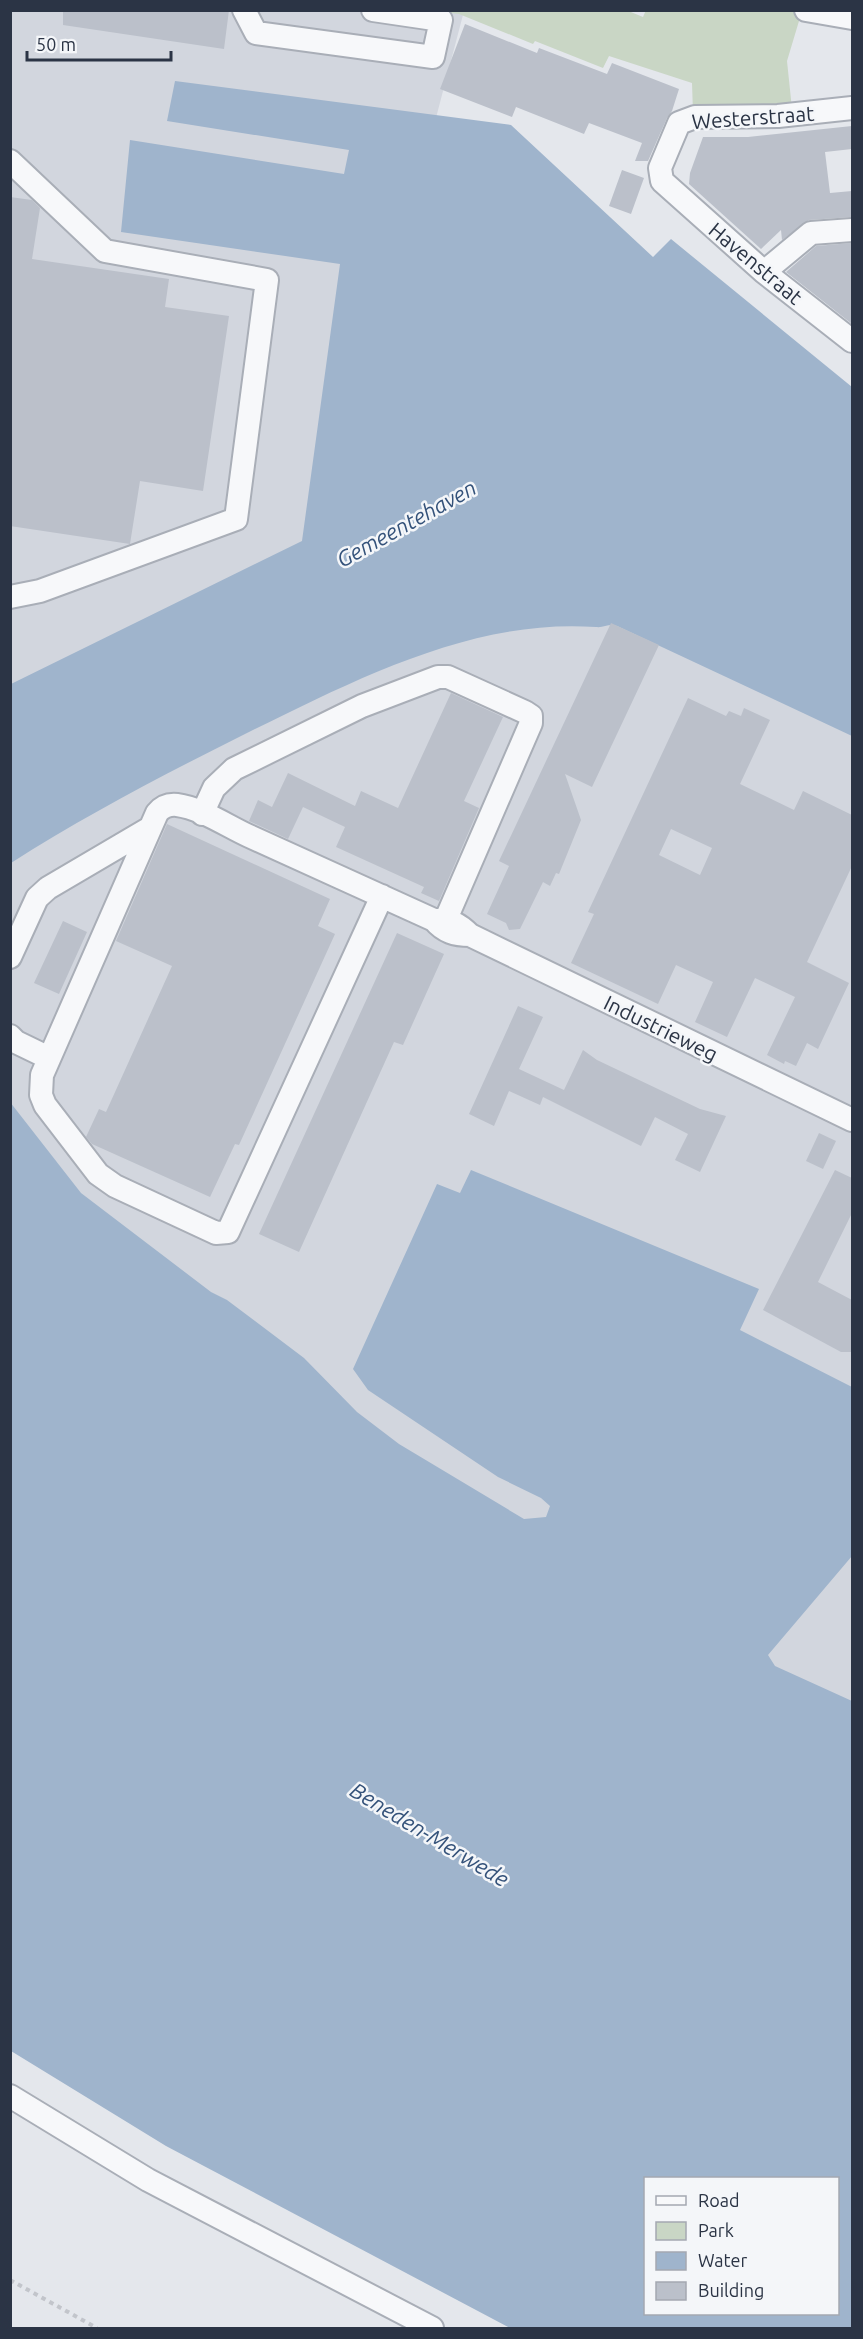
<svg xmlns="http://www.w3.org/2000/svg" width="863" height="2339" font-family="Ubuntu,sans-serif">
	<rect width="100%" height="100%" fill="#e4e7ec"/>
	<path fill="#d2d6de" d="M11,11H464L314,583L11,699Z
		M611,591L852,717V1763L11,1192V840L462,601Z"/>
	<path fill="#c9d6c5" d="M626,10L643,17L646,10L802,11L787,61L792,109L693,113L692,83L609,56L603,68L535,41L533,44L459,14L435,11Z"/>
	<path fill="#9fb4cc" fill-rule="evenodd" d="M175,81L511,125L653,257L671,239L852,387V736L617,626C609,623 604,628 596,627C472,618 353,681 245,734C165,774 86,815 11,863V684L302,541L340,264L121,232L130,140L344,174L349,150L167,121Z
		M10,1102L81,1193L211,1292L227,1300L304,1358L357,1412L399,1444L524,1519L546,1517L550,1506L541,1498L498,1477L368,1390L353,1369L437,1184L460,1193L471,1170L759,1289L740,1330L852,1387V1556L768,1655L775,1666L852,1701V2328H510L166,2146L11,2051ZM646,2178H838V2314H646Z"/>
	<path fill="#bbc0ca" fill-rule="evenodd" d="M63,10H229L224,49L63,25Z
		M465,24L537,53L539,48L607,74L612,63L679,89L672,111L667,118L648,161H635L642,143L589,123L584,134L516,107L512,117L440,89Z
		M852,126V149L825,152L830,193L852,191V217L809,220L782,240L781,230L761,249L689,184L690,173L703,137H748Z
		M622,170L644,178L631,214L609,206Z
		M10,197L32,200L40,208L32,259L169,279L165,307L229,316L203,491L140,481L130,544L10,526Z
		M852,243V324L786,272L816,246Z
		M611,623L659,645L592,787L565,774L581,820L559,874L556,873L550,886L543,882L520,929L509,930L506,923L487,914L509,866L499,861Z
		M451,693L503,717L464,801L479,808L439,901L421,893L424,887L336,847L345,827L303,807L288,839L249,821L258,800L272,807L288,773L355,806L361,791L398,808Z
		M688,698L726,716L729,711L741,716L744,708L770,720L740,784L794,810L803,791L852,815V866L807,962L849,983L818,1049L807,1043L796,1066L785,1061L784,1064L767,1055L795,997L755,978L727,1037L695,1022L713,982L676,965L658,1004L571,963L594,914L588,912ZM671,829L712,848L700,875L659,855Z
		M167,824L330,899L318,926L335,934L239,1145L235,1144L210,1197L92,1144L86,1137L99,1109L106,1112L172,966L116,941Z
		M63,921L87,932L59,994L34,983Z
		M397,933L444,954L403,1045L394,1042L299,1252L259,1234Z
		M518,1006L543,1017L519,1069L564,1090L583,1050L597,1060L700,1109L726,1116L700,1172L675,1160L688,1134L655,1117L641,1146L543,1097L540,1105L509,1091L494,1126L469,1114Z
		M819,1133L836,1141L823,1169L806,1161Z
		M835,1170L852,1178V1213L818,1282L852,1300V1352H841L763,1310Z"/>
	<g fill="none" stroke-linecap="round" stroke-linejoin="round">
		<g stroke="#a9aeb7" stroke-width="26">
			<path id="minor" d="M244,10L256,33L433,57L441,20L373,10
				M806,10L852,18
				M852,108L778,116L695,117L679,123L660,168L662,181L764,272L852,341
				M10,161L105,251L267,280L236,519L40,591L10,597
				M764,272L811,233L852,230
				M202,814L214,788L234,769L362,706L438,677H448L525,712L531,716V723L446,919
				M382,896L228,1232L216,1233L115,1186L98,1174L45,1105L41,1095L42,1075L157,813C162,807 168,804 177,805C201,808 227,826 249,836C311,864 372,892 434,920
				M470,935C455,935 444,932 434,920C450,919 459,924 470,935L852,1120
				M10,957L37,898L48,888L150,828
				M10,1036L16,1042L49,1058
				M10,2096L148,2180L432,2328"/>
		</g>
		<path stroke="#c2c5cb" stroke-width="4" stroke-dasharray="4.5 4.5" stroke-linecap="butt" d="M10,2280L97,2328"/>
		<use href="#minor" stroke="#f7f8fa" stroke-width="22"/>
	</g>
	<g text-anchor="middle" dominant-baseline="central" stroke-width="5" stroke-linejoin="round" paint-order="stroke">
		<g font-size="21" fill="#2b3445" stroke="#f4f6f9">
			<text transform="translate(753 117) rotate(-4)">Westerstraat</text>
			<text transform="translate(756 263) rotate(40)">Havenstraat</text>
			<text transform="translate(661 1028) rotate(26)">Industrieweg</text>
		</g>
		<g font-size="22" font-style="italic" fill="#34527a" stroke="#f4f6f9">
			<text transform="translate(406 523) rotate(-29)">Gemeentehaven</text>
			<text transform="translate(430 1834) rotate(31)">Beneden-Merwede</text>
		</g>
	</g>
	<rect width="863" height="2339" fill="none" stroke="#2b3445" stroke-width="24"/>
	<rect x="644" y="2177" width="195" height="138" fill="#f4f6f9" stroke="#a4a8b1" stroke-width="1.5"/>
	<rect x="656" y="2196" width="30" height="9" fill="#f7f8fa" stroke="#a4a8b1" stroke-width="1.5"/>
	<text x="698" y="2207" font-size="18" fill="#2b3445">Road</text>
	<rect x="656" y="2222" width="30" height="18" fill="#c9d6c5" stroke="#a4a8b1" stroke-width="1.5"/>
	<text x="698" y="2237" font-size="18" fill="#2b3445">Park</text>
	<rect x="656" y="2252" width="30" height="18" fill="#9fb4cc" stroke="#a4a8b1" stroke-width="1.5"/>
	<text x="698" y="2267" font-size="18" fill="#2b3445">Water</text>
	<rect x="656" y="2282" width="30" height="18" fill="#bbc0ca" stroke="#a4a8b1" stroke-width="1.5"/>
	<text x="698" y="2297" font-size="18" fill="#2b3445">Building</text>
	<path d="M27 51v9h144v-9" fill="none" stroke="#2b3445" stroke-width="3"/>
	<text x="36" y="51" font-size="18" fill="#2b3445" stroke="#f4f6f9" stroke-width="4.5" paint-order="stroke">50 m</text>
</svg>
